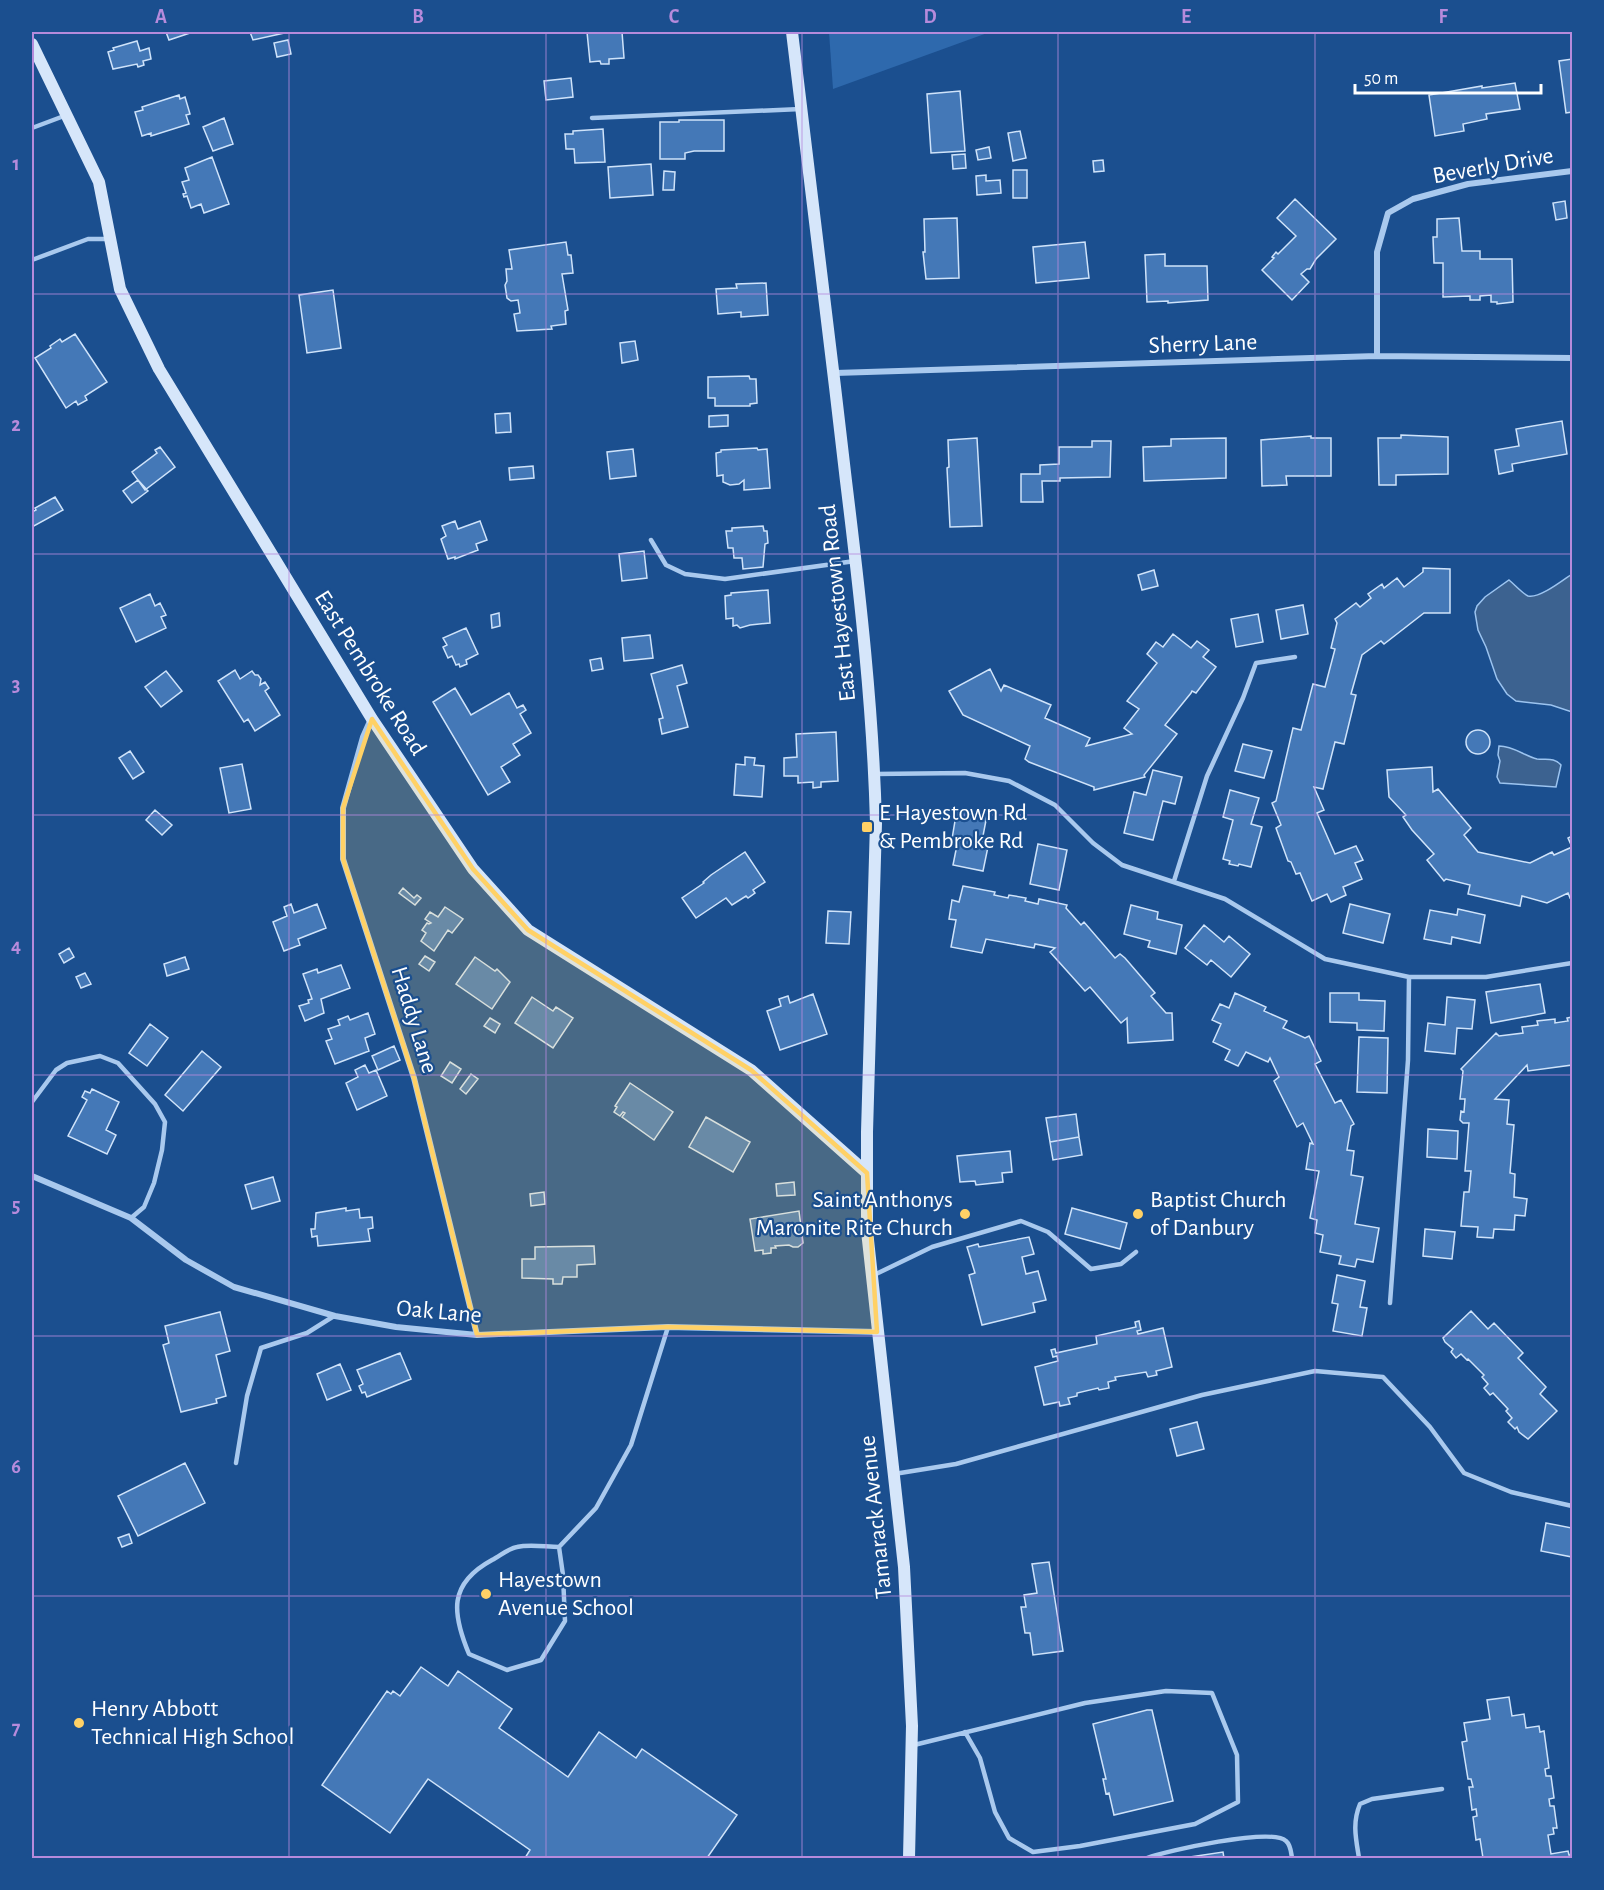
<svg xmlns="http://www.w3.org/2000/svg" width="1604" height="1890" font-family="'Alegreya Sans',sans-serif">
	<rect width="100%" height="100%" fill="#1b4f8f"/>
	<path fill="#2e69ad" d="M829,32H990L833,89Z"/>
	<path fill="#3c6290" stroke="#9cc4f0" stroke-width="1.5" d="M1572,574V712L1551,705L1516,701L1507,694L1497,679L1486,647L1478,630L1475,612L1477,606L1485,597L1509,580C1515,585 1522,593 1528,596C1539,599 1563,580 1572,574Z
		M1499,746C1514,746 1524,756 1537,759C1547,760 1554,757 1561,765L1556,787L1500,783L1497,777L1500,761L1498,755Z"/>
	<path fill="#4478b7" stroke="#cfe3fa" stroke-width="1.5" d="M166,32H193L169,40Z
		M250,32H289L253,40Z
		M587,32H622L624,58L609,59V64H601L600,61L590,62Z
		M288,40L291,54L277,57L274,43Z
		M137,41L140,51L149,48L151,59L143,61L144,65L138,67L137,64L113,69L108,52L114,50L113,48Z
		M1572,59V112L1566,113L1559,61Z
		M571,78L573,97L546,100L544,81Z
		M1515,83L1520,109L1486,114L1487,119L1463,124L1464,131L1435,136L1429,95L1482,86V88Z
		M960,91L965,151L931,153L927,94Z
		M179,95L180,99L185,97L190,114L186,115L189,124L151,136V133L142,136L135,112L143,110L142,107Z
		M224,118L233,144L213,151L203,127Z
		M679,120H724V151H694L685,153V159H660V122H679Z
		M603,129L605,162L575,163L574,149H566L565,134H573V131Z
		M1020,131L1026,158L1013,161L1008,133Z
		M989,147L991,158L978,160L976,150Z
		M965,154L966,168L953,169L952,155Z
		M212,157L229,204L204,213L201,204L191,208L187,196L184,197L183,194L186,193L182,182L189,180L185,168Z
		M1103,160L1104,171L1094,172L1093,161Z
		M651,164L653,195L610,198L608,167Z
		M1013,170H1027V198H1013Z
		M664,171L675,172L674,190H663Z
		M986,175V181L1000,180L1001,193L977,195L976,176Z
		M1295,199L1336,239L1316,259L1310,269H1307L1301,274L1309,282L1292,300L1262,270L1274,258L1272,257L1276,252L1278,254L1296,236L1277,218Z
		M1565,201L1567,218L1556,220L1553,203Z
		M957,218L959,278L926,279L923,252H925L924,219Z
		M1459,218L1462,251H1480V259H1512L1513,302L1497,304V302H1491V295L1480,296V300H1470V296L1443,297V263H1434L1433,237H1437V219Z
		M566,242L568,255H571L573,273L562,274L568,310L565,311L566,324L551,326L552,329L517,331L514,314L520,313L518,300L511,301L507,298L505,285L507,281L506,269H512L509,250Z
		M1085,242L1089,278L1036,283L1033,247Z
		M1165,254V266H1207L1208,300L1168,303V301L1147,302L1145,255Z
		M766,283L768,315L741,317V312L718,314L716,289L737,288L736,284Z
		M333,290L341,348L307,353L299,295Z
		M75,334L107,382L85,396L87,400L78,405L76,401L66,408L35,358L51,348L50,346L60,339L62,342Z
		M635,341L638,360L622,363L620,343Z
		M749,376L750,379H756L757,403L750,404V406H715V398H708V377Z
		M510,413L511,432L496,433L495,414Z
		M728,415V426L709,427V416Z
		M1562,421L1567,454L1512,464L1513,471L1499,474L1495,450L1519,446L1516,429Z
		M1401,435L1448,437V474L1396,475V485H1379L1378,438H1401Z
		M1311,436V438H1331V476H1286L1287,485L1262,486L1261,440Z
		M977,438L982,526L950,527L947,468L949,467L948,440Z
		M1226,438V478L1144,481L1143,447L1171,446V439Z
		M1092,441H1111L1110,477L1060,478V481H1042L1043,502H1021V474H1040V465L1059,464V447H1092Z
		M160,447L175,467L145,490L132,472L157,453L155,450Z
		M757,448L758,450L767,449L770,488L744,490V480L739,484L730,485L723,482V475L717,476L716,453L721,452V450Z
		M633,449L636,476L610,479L607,452Z
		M533,466L534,478L510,480L509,468Z
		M138,480L148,491L132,503L123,491Z
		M55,497L63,510L32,527V512L36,510L35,508Z
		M455,521L458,529L480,521L487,540L476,544L478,550L455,559V557L448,559L441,539L446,536L442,526Z
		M763,526L764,531H767L768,543L765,544L763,567L743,569L742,558H734L733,548H728L726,531H732V528Z
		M644,551L647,578L622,581L619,554Z
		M1423,568L1450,569V613H1424L1384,644L1381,641L1362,655L1351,694L1356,695L1344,744L1335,742L1323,789L1314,787L1324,810L1317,813L1335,854L1356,846L1363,860L1355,863L1362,879L1343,887L1346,895L1331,902L1327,894L1312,901L1300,873L1296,874L1291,862L1288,861L1276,828L1281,825L1272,803L1276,801L1293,728L1301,730L1313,684L1325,687L1335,649L1331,648L1337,623L1335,619L1356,603L1360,607L1371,598L1368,594L1382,584L1384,588L1397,578L1404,587L1423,572Z
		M1154,570L1158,586L1142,590L1138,575Z
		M768,590L770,623L750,625L740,628L737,625L733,626V618L726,619L725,596L731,595V593Z
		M150,594L155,606L160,603L166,615L161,617L166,628L136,642L120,608Z
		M1303,605L1308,634L1281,639L1276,610Z
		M499,613L500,626L492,628L491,615Z
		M1258,614L1263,642L1236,647L1231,619Z
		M466,628L478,654L466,660L467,664L460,667L459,664L456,665L452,656L448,658L443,647L447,645L443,638Z
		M1173,634L1191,648L1197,641L1209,650L1203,657L1216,667L1196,693L1192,691L1191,693L1165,725L1177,734L1144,775L1145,777L1094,790V787L1029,762L1025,759L1030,746L963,715L949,691L990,669L1001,691L1004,685L1051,705L1045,718L1090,738L1086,746L1132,734L1124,728L1139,709L1127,701L1157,663L1147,654L1156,642L1163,647Z
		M650,635L653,658L624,661L622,638Z
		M601,658L603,669L592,671L590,660Z
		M682,665L687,683L677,686L688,727L662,734L659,719L663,718L651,674Z
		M235,670L240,679L252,671L255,675H258L261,679L260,685L265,682L269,688L265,691L280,715L255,731L248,719L244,722L218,681Z
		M166,671L182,691L161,707L145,687Z
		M455,688L471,715L509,693L517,708L523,705L526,710L520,714L531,733L513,744L520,755L501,767L510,782L488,795L433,702Z
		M1466 742a12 12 0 1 1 24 0a12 12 0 1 1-24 0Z
		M836,732L838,781L821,782V787L813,788V782L798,783V776H784V758L797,757L796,734Z
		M1243,744L1272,751L1264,778L1235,771Z
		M130,751L144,772L133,779L119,758Z
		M745,757L755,758L754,765L764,766L762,797L734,795L736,764L745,765Z
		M242,764L251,809L229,813L220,768Z
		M1432,767L1433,792L1438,789L1471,828L1464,835L1478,852L1530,863L1552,852L1554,855L1572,847L1568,838L1572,836V896L1570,898L1568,893L1547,903L1522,896L1520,906L1468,894L1470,885L1446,879L1444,881L1427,860L1434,854L1412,830L1403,817L1406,815L1389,797L1387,770Z
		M1153,770L1182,777L1175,804L1163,801L1153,840L1124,833L1134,792L1146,795Z
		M1230,790L1259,798L1251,824L1262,827L1251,867L1239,864L1238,866L1229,864L1230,861L1223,859L1233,820L1223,817Z
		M957,809L987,815L982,841L989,842L983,871L953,865L958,840L952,839Z
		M155,810L172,825L162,835L146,820Z
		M1038,844L1067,850L1059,890L1030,884Z
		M745,852L765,882L753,890L755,893L748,898L746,896L732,905L726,898L696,918L682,898L704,883L703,882L711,875Z
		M963,886L995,892L994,895L1008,898L1009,895L1026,898L1025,901L1038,904L1039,899L1067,905L1066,908L1081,925L1084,922L1115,958L1120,954L1125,958L1155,993L1151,996L1166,1013H1172L1173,1040L1128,1043L1127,1018L1121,1023L1090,987L1085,991L1050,952L1055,948L1035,944L1034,948L986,939L982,953L951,947L956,920L949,919L952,900L959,902Z
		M403,888L414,898L417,895L421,898L415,905L399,893Z
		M291,904L294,913L317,904L326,928L298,939L300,945L284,951L273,922L287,916L284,907Z
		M1350,904L1390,914L1383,943L1343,933Z
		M1131,905L1158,912L1157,919L1182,925L1176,954L1148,947L1150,941L1124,934Z
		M445,907L463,919L452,933L448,930L434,951L421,941L426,933L422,930L427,923L429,924L431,923L425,919L430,912L438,917Z
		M1458,909L1485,915L1480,943L1452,937L1451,944L1424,939L1430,910L1457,915Z
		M828,911L851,912L849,944L826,943Z
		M1204,925L1224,942L1229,936L1250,954L1231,977L1211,960L1207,965L1185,948Z
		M69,948L74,957L64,963L59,954Z
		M425,956L435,962L429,971L419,964Z
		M185,957L189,969L167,976L164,964Z
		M475,957L495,971L497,969L510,982L492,1009L456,984Z
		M341,965L350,988L321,999L324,1013L305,1021L299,1006L309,1003L308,1000L312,999L303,974L317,969L318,973Z
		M85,973L91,984L81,988L76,977Z
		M1540,984L1545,1013L1491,1023L1486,992Z
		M1235,993L1266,1007L1264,1011L1287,1021L1283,1028L1305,1038L1309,1036L1321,1061L1315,1064L1335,1103L1341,1100L1354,1124L1351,1126L1347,1150L1354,1151L1351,1175L1363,1177L1355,1224L1379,1228L1373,1262L1357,1259L1355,1267L1339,1264L1341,1256L1320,1252L1323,1235L1315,1233L1317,1220L1310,1218L1319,1171L1306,1169L1310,1143L1313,1144L1303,1123L1297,1127L1274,1081L1279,1077L1270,1058L1268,1062L1246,1052L1238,1066L1225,1060L1230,1050L1213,1042L1221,1024L1212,1020L1220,1004L1229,1008Z
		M1330,993H1359V1000L1385,1001L1384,1031L1357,1030V1023L1330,1022Z
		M813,994L827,1034L780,1050L767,1011L781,1006L779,999L788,996L790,1003Z
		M532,997L553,1011L556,1007L573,1018L553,1048L515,1023Z
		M1447,997L1475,1000L1472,1029L1457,1028L1455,1054L1425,1051L1428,1023L1445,1025Z
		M368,1013L375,1034L365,1038L369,1051L335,1064L326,1041L332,1039L328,1029L340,1025L338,1020L348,1016L350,1020Z
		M1572,1017V1065L1528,1071L1527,1065L1495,1099L1509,1100L1507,1124L1514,1125L1510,1173L1515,1174L1514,1197L1527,1199L1525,1216L1515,1215L1514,1230L1494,1229L1493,1238L1477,1237L1478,1227L1461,1226L1464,1192H1469L1471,1171H1465L1469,1123H1463L1460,1120L1461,1111L1464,1112L1465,1099H1460L1463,1071L1461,1069L1496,1033L1499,1036L1523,1033L1522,1027L1538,1025L1537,1021L1555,1019V1023L1568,1021L1567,1018Z
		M490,1018L500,1024L495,1033L484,1026Z
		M150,1024L168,1038L147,1066L129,1053Z
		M1359,1037L1388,1038L1387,1093L1357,1092Z
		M394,1046L400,1060L378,1070L372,1056Z
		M202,1051L221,1067L183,1111L165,1095Z
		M450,1062L461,1069L452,1083L441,1076Z
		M365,1065L369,1073L376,1070L387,1096L357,1110L346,1083L358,1077L355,1070Z
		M471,1074L478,1079L466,1094L460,1089Z
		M630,1083L673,1112L654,1140L622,1117L625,1113L623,1112L620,1116L614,1112L617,1107L615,1106Z
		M92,1089L119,1102L106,1130L116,1135L107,1154L68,1136L87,1100L82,1097L85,1091L90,1093Z
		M1076,1114L1079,1137L1050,1142L1046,1118Z
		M706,1117L750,1142L733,1172L689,1147Z
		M1428,1129L1458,1131L1457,1159L1427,1157Z
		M1079,1137L1082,1155L1053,1160L1050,1142Z
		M1010,1151L1012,1172L1002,1173L1003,1182L976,1185L975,1181L960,1182L957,1156Z
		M273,1177L280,1201L252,1209L245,1185Z
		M794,1182L795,1195L777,1196L776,1184Z
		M544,1192L545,1204L531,1206L530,1194Z
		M346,1208V1211L359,1209L360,1218L372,1217L373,1228L368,1229L370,1241L318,1246L317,1236L312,1237L311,1229H315L316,1213Z
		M1072,1208L1127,1223L1120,1249L1065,1234Z
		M799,1211L803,1243L798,1247H793L789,1245L775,1246L776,1248H771V1253L763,1254V1250L755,1251L750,1219Z
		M1425,1229L1455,1232L1452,1259L1423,1256Z
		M1029,1237L1034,1254L1022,1257L1026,1274L1038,1271L1046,1300L1033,1303L1035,1312L982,1325L969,1275L975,1273L967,1247L978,1244L979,1247Z
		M594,1246L595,1264L577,1265V1277H563L562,1284H553V1279L522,1278V1259H535V1247Z
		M1337,1275L1365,1281L1360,1307L1367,1308L1362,1336L1333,1331L1338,1304L1332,1303Z
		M1471,1311L1488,1329L1494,1323L1523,1353L1518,1358L1546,1387L1540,1394L1557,1411L1528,1439L1519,1432L1517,1427L1515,1429L1508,1422L1512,1418L1506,1411L1508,1409L1493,1393L1490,1395L1484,1388L1488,1384L1482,1377L1484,1375L1468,1359L1467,1360L1461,1354L1456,1358L1451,1352L1453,1349L1445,1342L1443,1338Z
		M220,1312L230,1351L216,1355L226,1396L216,1399L217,1403L181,1412L163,1345L169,1343L165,1326Z
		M1139,1321L1141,1330L1137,1331L1138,1334L1163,1328L1172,1367L1156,1371L1157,1375L1148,1377L1146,1372L1115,1377L1116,1380L1108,1382L1109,1388L1099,1390L1098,1388L1077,1393V1396L1068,1398L1070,1404L1060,1406L1059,1402L1044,1405L1035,1367L1058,1361L1057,1356L1053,1357L1051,1350L1055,1349L1056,1353L1097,1344L1096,1336L1136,1327L1135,1322Z
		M400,1353L411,1379L367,1397L365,1392L362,1393L359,1386L363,1384L357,1370Z
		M340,1364L351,1390L327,1400L317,1374Z
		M1197,1422L1204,1449L1177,1456L1170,1429Z
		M185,1463L205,1503L138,1536L118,1496Z
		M1546,1523L1572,1528V1557L1541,1551Z
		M129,1534L132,1543L122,1547L118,1538Z
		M1049,1562L1063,1651L1033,1655L1030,1633H1025L1021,1607H1026L1024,1595L1037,1593L1032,1564Z
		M421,1667L448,1686L458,1671L512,1709L499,1728L568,1777L599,1732L636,1758L642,1749L737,1815L707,1858H525L530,1850L428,1779L390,1833L322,1785L387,1691L391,1694L393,1691L400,1696Z
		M1509,1697L1512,1716L1524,1714L1526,1728L1539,1726L1540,1732L1544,1731L1549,1768L1545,1769L1546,1776H1551L1554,1798L1549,1799L1550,1806H1554L1557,1828H1553L1554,1834L1548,1835L1551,1854L1568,1851L1569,1855H1572V1858H1483L1480,1839L1476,1840L1473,1817L1477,1816L1476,1809L1472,1810L1469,1787H1473L1471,1779H1468L1462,1742L1467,1741L1464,1723L1490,1719L1487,1700Z
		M1147,1710H1152L1173,1801L1114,1815L1109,1793L1106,1794L1103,1779H1106L1093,1724Z
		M1223,1852L1224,1858H1226H1183Z"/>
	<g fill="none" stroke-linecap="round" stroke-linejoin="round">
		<path stroke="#a9c9ee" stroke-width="4.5" d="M592,118L801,109
			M32,128L64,116
			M32,260L88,239H108
			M651,540L666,565L685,574L725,579L855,561
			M875,774L965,773L1009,781L1055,805L1093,843L1122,865L1225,899L1325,959L1409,977H1486L1572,963
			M1174,881L1207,776L1243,698L1256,663L1295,657
			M32,1102L56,1070L67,1063L100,1056L118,1063L155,1104L165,1122L162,1150L154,1183L144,1207L131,1218
			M874,1275L932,1247L1021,1221L1048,1232L1091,1269L1121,1264L1136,1252
			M1390,1303L1408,1060L1409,977
			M236,1463L247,1396L261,1348L307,1333L334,1316
			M894,1474L956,1464L1202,1395L1315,1371L1383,1377L1430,1427L1464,1473L1511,1492L1572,1506
			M559,1547L563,1575L565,1621L541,1660L507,1670L469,1654C452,1613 448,1584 492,1560C500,1556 509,1548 517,1547C530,1544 546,1547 559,1547L596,1508L631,1445L668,1327
			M914,1745L1085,1703L1166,1691L1212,1693L1237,1755L1238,1802L1195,1824L1080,1846L1033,1852L1009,1838L995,1812L980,1758L965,1732
			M1147,1858C1166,1851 1272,1827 1286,1841C1291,1845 1291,1853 1292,1858
			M1359,1858C1356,1839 1352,1823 1360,1804L1372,1799L1442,1789"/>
		<path stroke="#a9c9ee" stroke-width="6" d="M1377,356V252L1388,213L1413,199L1468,184L1572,171
			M835,373L1377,356L1572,358
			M371,719L363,737L343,808V859L414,1078L477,1335
			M32,1176L131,1218L186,1260L234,1287L335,1316L396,1327L477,1335L668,1327L877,1332"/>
		<path stroke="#d6e6fa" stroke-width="12" d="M792,32C809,181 829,331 846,481C860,595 873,709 876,823L867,1132V1231L904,1567L912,1726L909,1858
			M32,44L99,182L120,289L159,369L372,719L473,869L528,930L751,1070L867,1173"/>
	</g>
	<path fill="#ffd166" fill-opacity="0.2" stroke="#ffd166" stroke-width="4.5" stroke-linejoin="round" d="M372,719L473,869L528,930L751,1070L867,1173L877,1332L668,1327L477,1335L414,1078L343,859V808Z"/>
	<path fill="none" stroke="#b68bdc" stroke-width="1.5" stroke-opacity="0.55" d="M289,32V1858M546,32V1858M802,32V1858M1058,32V1858M1315,32V1858M32,294H1572M32,554H1572M32,815H1572M32,1075H1572M32,1336H1572M32,1596H1572"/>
	<g fill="#ffd166" stroke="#1b4f8f" stroke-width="2">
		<rect x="861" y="821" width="12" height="12" rx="3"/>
		<circle cx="965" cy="1214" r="6"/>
		<circle cx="1138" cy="1214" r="6"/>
		<circle cx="486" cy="1594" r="6"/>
		<circle cx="79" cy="1723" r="6"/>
	</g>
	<g text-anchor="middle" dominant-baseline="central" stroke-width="4.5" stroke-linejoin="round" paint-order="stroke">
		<g font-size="24" fill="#fff" stroke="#1b4f8f">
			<text transform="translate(1493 166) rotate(-10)">Beverly Drive</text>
			<text transform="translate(1203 344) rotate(-2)">Sherry Lane</text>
			<text transform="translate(838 603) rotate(-96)">East Hayestown Road</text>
			<text transform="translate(370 673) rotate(58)">East Pembroke Road</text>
			<text transform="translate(414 1020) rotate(73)">Haddy Lane</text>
			<text transform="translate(439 1312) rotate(5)">Oak Lane</text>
			<text transform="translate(876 1517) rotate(-96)">Tamarack Avenue</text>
		</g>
		<g font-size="24" fill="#fff" stroke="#1b4f8f" text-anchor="start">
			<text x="879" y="813">E Hayestown Rd<tspan x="879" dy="28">&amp; Pembroke Rd</tspan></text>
			<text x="953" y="1200" text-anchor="end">Saint Anthonys<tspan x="953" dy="28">Maronite Rite Church</tspan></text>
			<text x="1150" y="1200">Baptist Church<tspan x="1150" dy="28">of Danbury</tspan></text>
			<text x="498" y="1580">Hayestown<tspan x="498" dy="28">Avenue School</tspan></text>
			<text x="91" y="1709">Henry Abbott<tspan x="91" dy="28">Technical High School</tspan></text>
		</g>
	</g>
	<rect width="1604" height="1890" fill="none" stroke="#1b4f8f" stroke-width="66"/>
	<path d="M1355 84v9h186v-9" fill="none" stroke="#ffffff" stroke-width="3"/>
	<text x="1364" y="84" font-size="18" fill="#ffffff" stroke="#1b4f8f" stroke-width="4.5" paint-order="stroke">50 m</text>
	<rect x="33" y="33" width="1538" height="1824" fill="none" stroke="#b68bdc" stroke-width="2"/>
	<g font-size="20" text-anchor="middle" font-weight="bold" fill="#b68bdc">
		<text x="161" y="23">A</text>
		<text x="418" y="23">B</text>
		<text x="674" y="23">C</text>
		<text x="930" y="23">D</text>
		<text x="1186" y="23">E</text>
		<text x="1443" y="23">F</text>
		<text x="16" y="170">1</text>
		<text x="16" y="431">2</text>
		<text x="16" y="691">3</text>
		<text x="16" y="952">4</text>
		<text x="16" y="1212">5</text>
		<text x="16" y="1473">6</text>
		<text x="16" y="1734">7</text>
	</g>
</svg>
